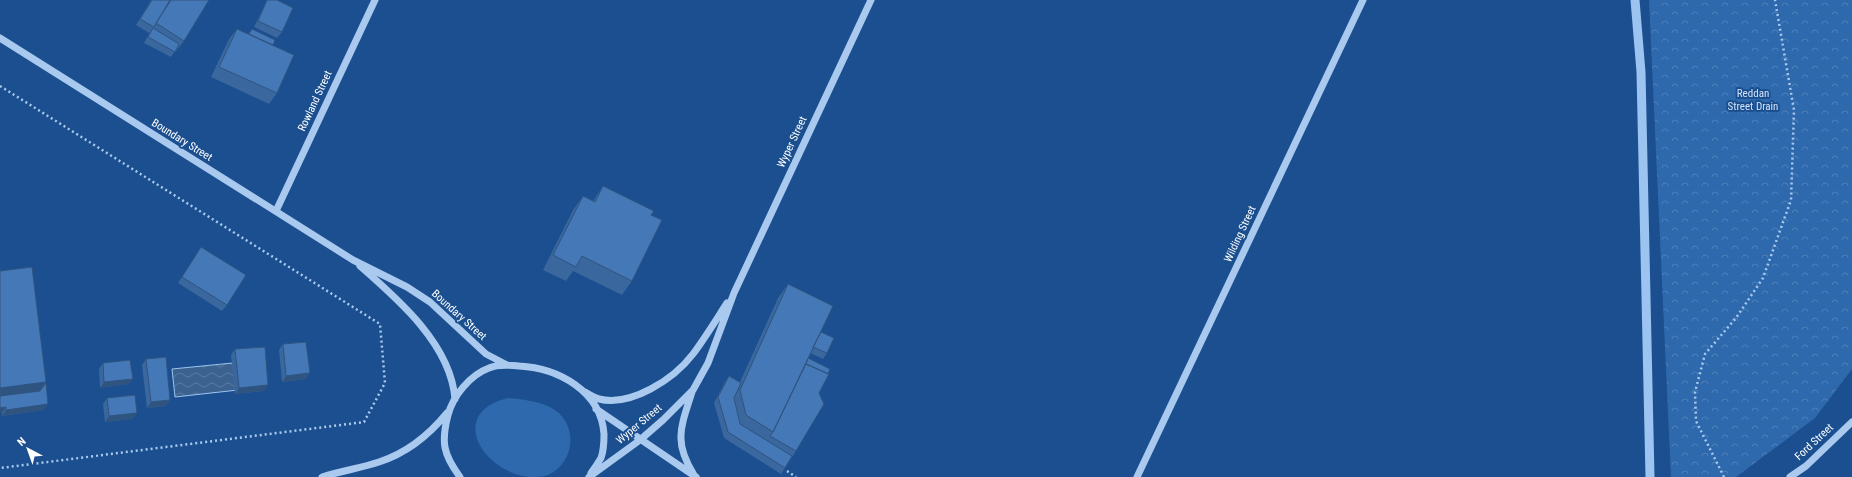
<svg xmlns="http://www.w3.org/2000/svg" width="1852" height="477" font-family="'Roboto Condensed',sans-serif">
	<defs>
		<pattern id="forest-crowns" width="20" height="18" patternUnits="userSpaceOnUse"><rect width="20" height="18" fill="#2e69ad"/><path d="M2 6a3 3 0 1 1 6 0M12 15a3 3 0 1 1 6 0" fill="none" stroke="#4d80b9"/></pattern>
		<pattern id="water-waves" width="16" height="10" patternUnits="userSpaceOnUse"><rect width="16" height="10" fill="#3c6290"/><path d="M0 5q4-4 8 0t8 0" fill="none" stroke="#597aa1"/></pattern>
	</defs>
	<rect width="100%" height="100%" fill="#1b4f8f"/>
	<path fill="#2e69ad" d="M508,398C522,399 537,401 550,407C579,422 576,462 548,475C542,477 536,477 530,477C483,473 446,413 508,398Z"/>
	<path fill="url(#forest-crowns)" d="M1649,0H1852V369L1815,418L1736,477H1671Z"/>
	<path fill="url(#water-waves)" stroke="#9cc4f0" d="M253,361L256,388L175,397L172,369Z"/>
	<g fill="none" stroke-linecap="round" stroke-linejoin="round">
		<path stroke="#9cc4f0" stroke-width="9" d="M1635,0L1641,72L1650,477"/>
		<path stroke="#a9c9ee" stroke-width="2.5" stroke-dasharray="2 3" stroke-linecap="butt" d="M0,86L380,324L385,383L364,422L0,468
			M787,471L796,477
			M1724,477L1696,421L1695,392L1705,354L1736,318L1763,278L1791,200L1794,110L1775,0"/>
		<path stroke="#a9c9ee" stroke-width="7" d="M0,38L353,260L407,287L430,302L486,354L507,365
			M276,211L375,0
			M360,266C399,300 451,345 455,399
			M585,392C590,395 595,398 599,399C631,407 674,379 693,354C705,338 716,320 727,303
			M692,392C681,427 673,441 694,475
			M596,409L696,477
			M322,477C341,471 361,468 379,462C407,453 429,435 447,413
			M460,477C443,454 441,442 448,415C453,396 470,375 489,368C498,364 510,365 519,366C558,368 601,391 604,434C604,442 604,450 601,458C598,463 594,469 591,473
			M589,477L640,440L663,420L693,390L708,363L734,293L871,0
			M1137,477L1363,0
			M1790,477L1806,466L1852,422"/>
	</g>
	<path fill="#3a679d" d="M151,0H209L184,41L176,51H175L171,57L144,43L150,32L149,33L136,25Z
		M267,0H277L282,32L277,38L254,27Z
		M237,29L248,34L252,29L273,45L277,93L269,104L211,77L229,39Z
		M603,186L651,215L632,281L622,295L573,271L566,281L543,270L573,210L583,196L593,201Z
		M201,247L227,305L222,311L178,283Z
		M0,271L46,383L44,410L2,416Z
		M788,284L821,332L827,353L823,359L810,353L808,358L819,393L796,451L781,474L724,438L714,403L725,382L729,376L740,382L778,298Z
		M283,344L306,379L282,382L279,350Z
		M235,349L264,391L235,394L231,355Z
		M146,359L170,400L166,406L147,408L142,365Z
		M103,363L133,379L128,384L100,388L99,369Z
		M107,398L133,419L105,422L103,404Z"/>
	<path fill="#305480" d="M310,373L306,379L282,382L286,376Z
		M133,379L128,384L100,388L104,382Z
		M46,382L36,397L0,401V388Z
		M268,385L264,391L235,394L239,388Z
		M170,400L166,406L147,408L151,402Z
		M48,404L44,410L2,416L6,410Z
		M6,407L2,413H0V408Z
		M137,413L133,419L105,422L109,416Z"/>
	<path fill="#4478b7" stroke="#305480" d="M152,0H170L154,27L140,19Z
		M171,0H209L184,41L156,23Z
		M267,0H277L293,8L282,32L258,21Z
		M153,28L179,44L175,52L148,37Z
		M237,29L294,55L277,93L219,67Z
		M252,29L275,40L273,45L249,34Z
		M603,186L654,211L651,215L662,220L632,281L582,256L576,267L553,255L583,196L595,202Z
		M201,247L246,275L227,305L182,277Z
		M32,267L46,382L0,388V271Z
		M788,284L833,306L773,432L746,415L740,390Z
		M821,332L834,338L827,353L813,347Z
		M306,342L310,373L286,376L283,344Z
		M265,347L268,385L239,388L235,349Z
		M166,357L170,400L151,402L146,359Z
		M808,358L830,369L828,374L806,364Z
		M130,360L133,379L104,382L103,363Z
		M806,364L829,374L819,393L824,404L796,451L770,436L773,432Z
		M729,376L741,383L734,398L740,424L792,456L785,468L728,432L718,397Z
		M46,383L48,404L6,410V407L0,408V396L40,391Z
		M135,395L137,413L109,416L107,398Z"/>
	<g text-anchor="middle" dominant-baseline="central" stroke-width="4" stroke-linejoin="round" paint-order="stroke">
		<g font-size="11" fill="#cfe3fa" stroke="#1b4f8f">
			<text x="1753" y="93">Reddan<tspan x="1753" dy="13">Street Drain</tspan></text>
		</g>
		<g font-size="11" fill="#fff" stroke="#1b4f8f">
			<text transform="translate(315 101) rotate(-65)">Rowland Street</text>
			<text transform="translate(182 140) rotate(32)">Boundary Street</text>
			<text transform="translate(792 142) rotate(-65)">Wyper Street</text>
			<text transform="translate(1240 234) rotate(-65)">Wilding Street</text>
			<text transform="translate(459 315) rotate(42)">Boundary Street</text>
			<text transform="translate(639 424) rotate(-40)">Wyper Street</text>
			<text transform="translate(1814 442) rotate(-43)">Ford Street</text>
		</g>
	</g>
	<g transform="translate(28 449) rotate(319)" stroke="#1b4f8f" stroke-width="3" paint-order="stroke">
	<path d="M0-3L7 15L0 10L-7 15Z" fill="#ffffff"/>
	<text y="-6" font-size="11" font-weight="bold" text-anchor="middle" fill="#ffffff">N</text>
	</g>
</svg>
